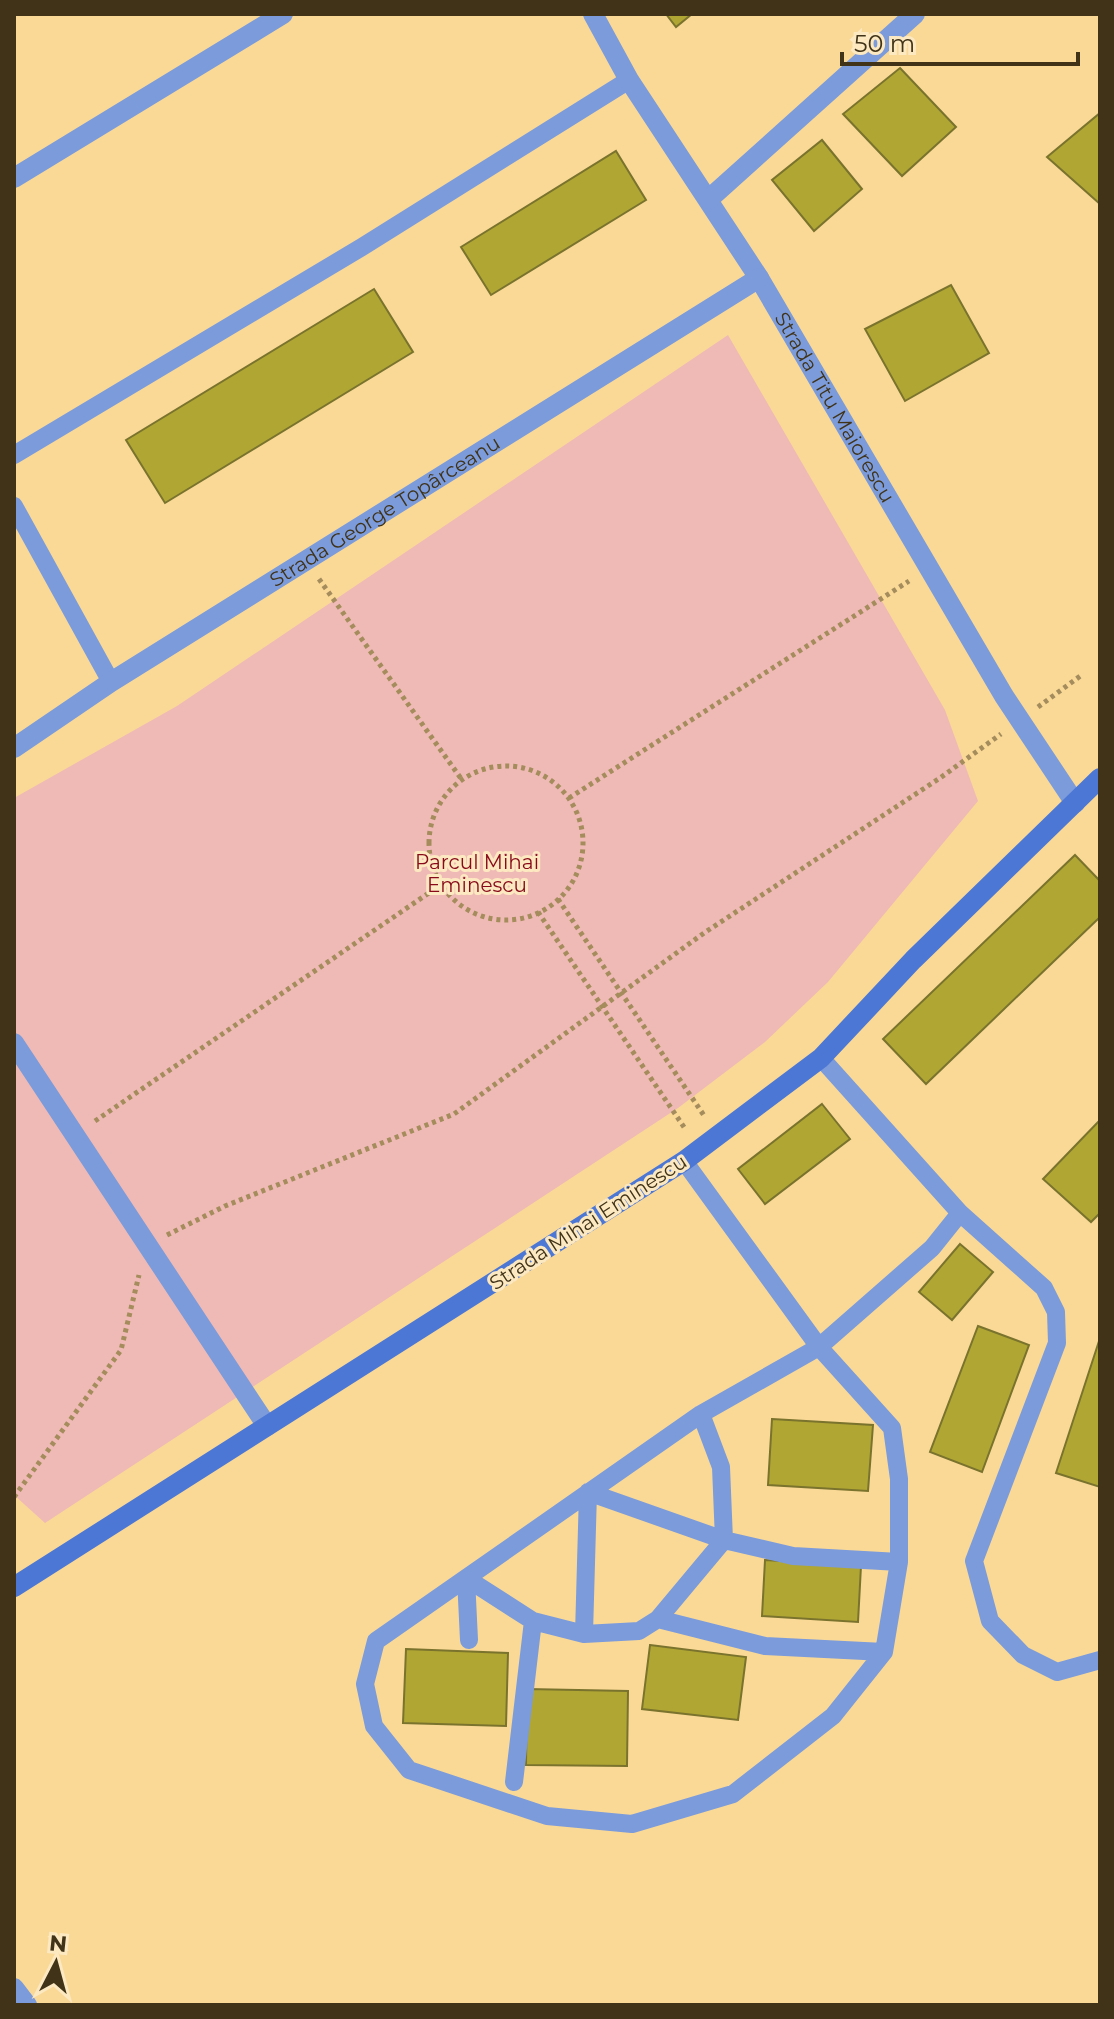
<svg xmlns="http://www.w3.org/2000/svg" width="1114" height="2019" font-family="Montserrat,sans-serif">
	<rect width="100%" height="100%" fill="#fad997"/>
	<path fill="#efbab5" d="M728,335L945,710L978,801L828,982L765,1042L678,1108L45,1523L14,1495V798L177,706Z"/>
	<path fill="#b0a634" stroke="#7a732d" stroke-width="2" d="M666,14H692L676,27Z
		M900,68L956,127L902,176L843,114Z
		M1100,113V204L1047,157Z
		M822,140L862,189L814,231L772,180Z
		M616,151L646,200L491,295L461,247Z
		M951,285L989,353L905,401L865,329Z
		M374,289L413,352L165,503L126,440Z
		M1075,855L1100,881V917L926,1084L883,1039Z
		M822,1104L850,1139L765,1204L738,1169Z
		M1100,1120V1213L1091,1222L1043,1179Z
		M960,1244L993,1272L952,1320L919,1292Z
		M978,1326L1029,1345L982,1472L930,1452Z
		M1100,1338V1487L1056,1473Z
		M772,1419L873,1425L868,1491L768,1485Z
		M765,1560L861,1566L858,1622L762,1616Z
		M650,1645L746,1657L738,1720L642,1709Z
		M406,1649L508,1653L506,1726L403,1723Z
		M527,1689L628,1691L627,1766L526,1765Z"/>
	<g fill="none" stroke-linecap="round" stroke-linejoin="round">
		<path stroke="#a48c5c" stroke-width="5" stroke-dasharray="4 4" stroke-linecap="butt" d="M319,579L462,780
			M1038,707L1083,674
			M429 843a77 77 0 1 1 154 0a77 77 0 1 1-154 0Z
			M569,798L909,581
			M558,899L705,1117
			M538,912L686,1130
			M95,1121L442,884
			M167,1235L225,1206L454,1114L704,933L940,778L1001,734
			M14,1497L121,1350L139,1275"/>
		<path stroke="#7c9bdb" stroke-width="18" d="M14,455L362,247L629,80
			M14,506L111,682
			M821,1058L960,1213L1044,1288L1056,1312L1057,1343L974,1561L990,1621L1023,1655L1057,1672L1100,1660
			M684,1161L819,1347L932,1248L960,1213
			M819,1347L892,1428L899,1479V1562L884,1652L833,1716L733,1794L632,1824L547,1816L409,1770L374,1726L365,1684L376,1641L701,1414Z
			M466,1578L533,1621L584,1634L639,1631L658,1619L765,1646L884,1652
			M466,1578L469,1640
			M658,1619L724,1540L721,1467L701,1414
			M584,1634L588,1492L724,1540L793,1556L899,1562
			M514,1782L533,1621"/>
		<g stroke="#7c9bdb" stroke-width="20">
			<path id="s1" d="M593,14L629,80L759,278L1004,696L1075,803"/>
			<path d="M14,178L283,14"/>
			<path d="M709,199L915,14"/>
			<path id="s2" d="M14,748L111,682L759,278"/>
			<path d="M14,1043L267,1426"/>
			<path d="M14,1988L27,2005"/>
		</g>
		<path stroke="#4c77d5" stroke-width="20" d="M14,1587L684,1161L821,1058L913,960L1100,778"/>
	</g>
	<g text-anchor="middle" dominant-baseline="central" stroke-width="6" stroke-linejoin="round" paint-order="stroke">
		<g font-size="20" fill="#403318" stroke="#fce8c1">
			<text stroke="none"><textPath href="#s1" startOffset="462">Strada Titu Maiorescu</textPath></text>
			<text stroke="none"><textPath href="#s2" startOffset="440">Strada George Topârceanu</textPath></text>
			<text transform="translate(588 1222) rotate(-33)">Strada Mihai Eminescu</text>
		</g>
		<g font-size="20" fill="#880919" stroke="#fce8c1">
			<text x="477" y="862">Parcul Mihai<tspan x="477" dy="23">Eminescu</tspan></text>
		</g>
	</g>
	<rect width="1114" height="2019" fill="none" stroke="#403318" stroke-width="32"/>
	<g transform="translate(56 1963) rotate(6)" stroke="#fce8c1" stroke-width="6" paint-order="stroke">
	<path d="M0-6L14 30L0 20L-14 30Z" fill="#403318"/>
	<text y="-12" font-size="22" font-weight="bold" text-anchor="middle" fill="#403318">N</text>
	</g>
	<path d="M842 52v12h236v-12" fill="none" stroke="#403318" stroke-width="4"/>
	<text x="854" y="52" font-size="24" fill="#403318" stroke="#fce8c1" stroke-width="6" paint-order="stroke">50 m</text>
</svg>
